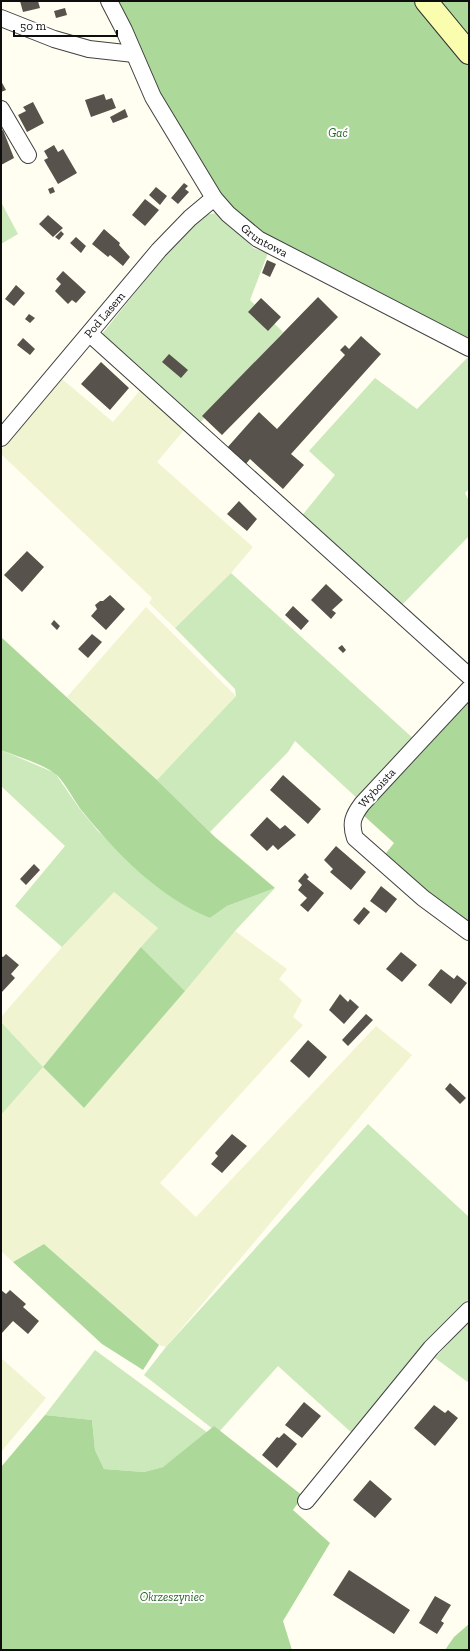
<svg xmlns="http://www.w3.org/2000/svg" width="470" height="1651" font-family="'Zilla Slab',serif">
	<rect width="100%" height="100%" fill="#fffef0"/>
	<path fill="#f1f4d1" d="M62,379L113,422L143,387L185,429L157,462L253,547L231,573L175,628L149,603L152,598L1,454V450Z
		M146,607L236,696L157,780L67,697Z
		M114,892L158,928L43,1067L84,1108L235,931L287,969L279,979L302,1000L293,1017L303,1025L160,1183L196,1217L376,1026L412,1055L166,1347L159,1345L44,1244L13,1262L1,1251V1115L43,1067L1,1022V1017L62,947Z
		M1,1358L46,1398L1,1452Z"/>
	<path fill="#cbe9ba" d="M1,202L18,234L1,244Z
		M222,212L253,248L268,253L250,300L283,332L198,425L125,360L102,334L176,242L204,215Z
		M469,356V489L465,493L469,501V536L399,608L300,518L335,475L309,451L375,378L417,409Z
		M231,573L415,740L358,799L295,741L288,752L210,832L157,780L236,696L235,689L175,628Z
		M1,750L55,773L79,808L98,831L154,884L210,918L227,906L275,888L235,931L185,991L141,947L158,928L114,892L62,947L15,906L65,846L1,786Z
		M1,1022L43,1067L1,1115Z
		M368,1124L469,1217V1299L442,1328L353,1434L278,1366L218,1433L144,1375L166,1347Z
		M469,1320V1383L435,1358Z
		M95,1350L208,1433L163,1467L144,1472L104,1469L95,1450L92,1420L45,1415Z"/>
	<path fill="#acd99a" d="M111,1H469V350L210,203Z
		M1,637L157,780L215,837L275,888L227,906L210,918C159,897 117,854 83,812C75,803 63,778 54,773C42,764 16,756 1,750Z
		M469,694V927L383,857L394,843L363,815Z
		M141,947L185,991L84,1108L43,1067Z
		M44,1244L159,1345L143,1370L102,1344L13,1262Z
		M45,1415L92,1420L95,1450L104,1469L144,1472L163,1467L214,1426L303,1496L293,1510L330,1543L283,1621L292,1650H1V1467Z
		M469,1624V1650H445L454,1637Z"/>
	<path fill="#57524b" d="M20,1H38L40,8L23,12Z
		M65,8L67,15L56,18L54,11Z
		M1,81L6,90L1,92Z
		M104,94L106,100L112,98L116,108L91,117L85,100Z
		M33,102L44,123L27,132L18,115L26,111L23,107Z
		M125,109L128,117L113,123L110,117Z
		M3,130L14,158L1,165V131Z
		M54,145L58,152L63,149L77,173L58,184L44,160L48,158L44,151Z
		M184,183L188,186L185,189L189,192L178,204L171,198Z
		M53,187L55,192L50,194L48,189Z
		M156,187L167,196L160,205L149,195Z
		M145,199L159,210L145,226L132,215Z
		M48,215L63,228L53,237L39,224Z
		M104,229L120,243L119,245L130,257L123,266L110,255L108,257L92,244Z
		M61,231L64,234L59,240L55,237Z
		M76,237L86,246L81,253L70,243Z
		M267,260L276,264L270,277L262,273Z
		M63,271L86,292L76,303L72,300L68,304L55,291L61,284L56,279Z
		M16,285L25,293L14,306L5,299Z
		M318,297L338,317L222,435L202,416Z
		M261,298L281,317L268,331L248,312Z
		M29,314L35,318L30,323L25,319Z
		M361,336L381,354L291,454L304,465L283,489L250,459L245,465L226,449L259,412L277,429L345,355L340,350L345,345L349,349Z
		M23,338L35,349L30,355L17,345Z
		M169,354L188,370L181,378L162,362Z
		M101,362L129,388L110,410L81,384Z
		M239,501L257,519L247,531L227,514Z
		M27,551L44,567L22,592L4,575Z
		M326,584L343,600L332,610L336,613L331,619L311,600Z
		M110,595L125,609L106,630L91,616L97,609L95,605L100,601H103Z
		M293,606L309,621L301,630L285,615Z
		M54,620L60,626L57,630L51,624Z
		M92,634L102,642L88,658L78,649Z
		M342,645L346,650L343,653L338,648Z
		M283,775L321,809L308,824L270,790Z
		M267,817L280,829L285,825L296,835L278,850L273,845L267,851L250,835Z
		M336,846L366,872L351,890L330,872L333,869L324,860Z
		M34,864L40,870L26,885L20,879Z
		M305,873L309,877L307,879L324,893L308,912L300,905L307,898L298,890L302,885L298,881Z
		M381,886L397,899L386,913L370,901Z
		M364,907L370,912L359,925L353,920Z
		M401,952L417,965L402,982L386,969Z
		M6,954L19,965L11,974L15,978L1,993V956L3,957Z
		M441,969L454,979L457,975L467,983L451,1004L428,985Z
		M340,994L348,1002L350,999L359,1007L344,1024L329,1010Z
		M366,1014L373,1020L348,1046L342,1040Z
		M308,1040L327,1057L309,1078L290,1061Z
		M450,1083L466,1098L460,1104L445,1089Z
		M232,1134L247,1146L222,1173L211,1164L218,1156L215,1153Z
		M1,1290L6,1294L10,1290L26,1304L23,1307L39,1321L28,1334L13,1321L1,1334Z
		M304,1402L321,1416L302,1438L285,1425Z
		M434,1405L445,1413L448,1410L458,1418L435,1446L414,1428Z
		M284,1433L297,1444L277,1468L262,1455L277,1437L279,1438Z
		M370,1480L392,1499L375,1518L353,1500Z
		M349,1570L410,1610L394,1634L333,1595Z
		M435,1596L451,1605L441,1621L444,1623L437,1634L419,1623Z"/>
	<g fill="none" stroke-linecap="round" stroke-linejoin="round">
		<g stroke="#414141" stroke-width="18">
			<g id="minor">
				<path id="s1" d="M109,1L124,30L153,97L214,198L228,214L258,239L469,348"/>
				<path d="M1,18L54,39L89,49L134,54"/>
				<path d="M1,109L28,155"/>
				<path d="M90,334L469,676"/>
				<path id="s2" d="M1,438L159,250L190,218L214,198"/>
				<path d="M469,689L362,804C353,816 350,823 355,838L423,898L469,932"/>
				<path d="M306,1501L431,1348L469,1310"/>
			</g>
		</g>
		<g stroke="#303030" stroke-width="24">
			<path id="secondary" d="M426,1L469,53"/>
		</g>
		<use href="#minor" stroke="#fff" stroke-width="16"/>
		<use href="#secondary" stroke="#f9fdad" stroke-width="22"/>
	</g>
	<g text-anchor="middle" dominant-baseline="central" stroke-width="4" stroke-linejoin="round" paint-order="stroke">
		<g font-size="12" font-style="italic" fill="#236520" stroke="#fff">
			<text x="338" y="133">Gać</text>
			<text x="172" y="1597">Okrzeszyniec</text>
		</g>
		<g font-size="12" fill="#0e0e0e" stroke="#fff">
			<text stroke="none"><textPath href="#s1" startOffset="290">Gruntowa</textPath></text>
			<text stroke="none"><textPath href="#s2" startOffset="161">Pod Lasem</textPath></text>
			<text transform="translate(377 788) rotate(-48)">Wyboista</text>
		</g>
	</g>
	<rect width="470" height="1651" fill="none" stroke="#0e0e0e" stroke-width="4"/>
	<path d="M14 30v6h103v-6" fill="none" stroke="#0e0e0e" stroke-width="2"/>
	<text x="20" y="30" font-size="12" fill="#0e0e0e" stroke="#ffffff" stroke-width="3" paint-order="stroke">50 m</text>
</svg>
